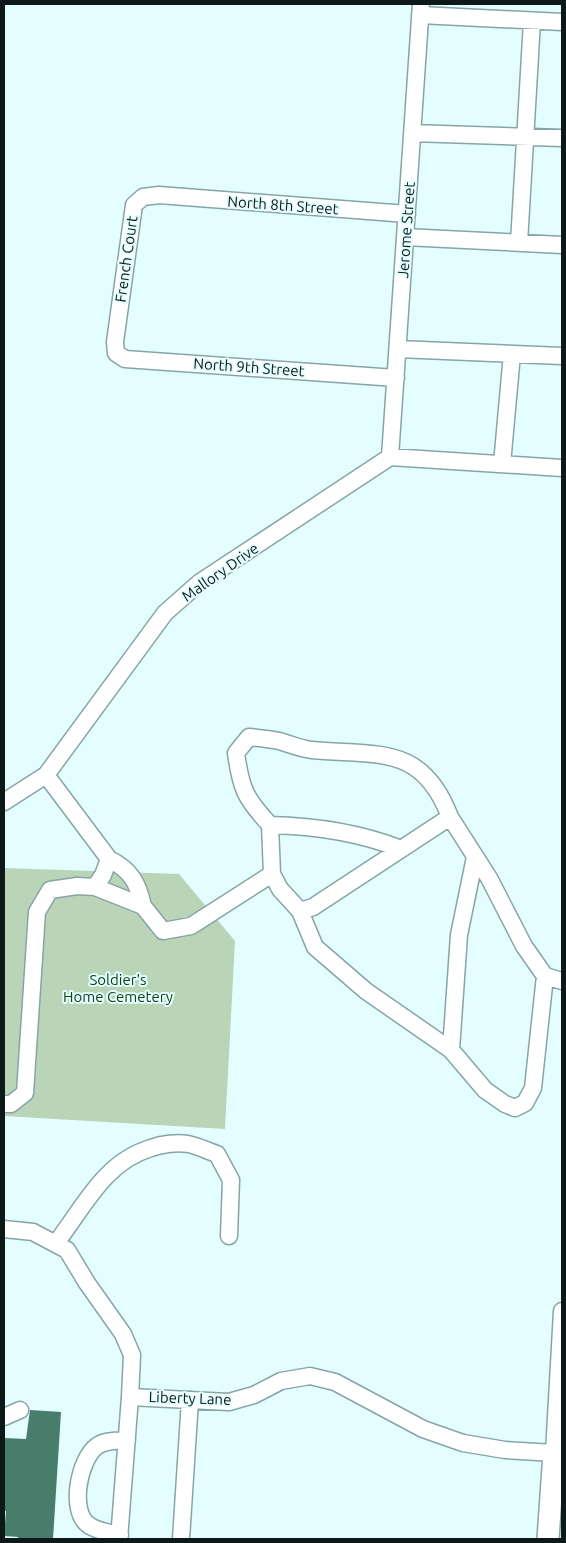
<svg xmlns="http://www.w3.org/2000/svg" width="566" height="1543" font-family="Ubuntu,sans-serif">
	<rect width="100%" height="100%" fill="#e4feff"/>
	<path fill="#bad4b8" d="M4,868L179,874L235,941L225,1129L4,1116Z"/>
	<path fill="#487c6b" d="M30,1410L61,1412L53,1539H18V1537L4,1536L6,1511H4V1438L26,1439Z"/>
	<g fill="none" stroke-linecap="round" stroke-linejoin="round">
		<g stroke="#86a5a6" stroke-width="19">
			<path id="minor" d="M420,15L562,22
				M412,133L562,138
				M405,237L562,245
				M519,243L532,21
				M398,349L562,356
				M396,378L125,359L116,353L115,342L134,205L143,197L159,195L407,214
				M390,457L421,4
				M390,457L562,468
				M502,464L512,354
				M4,802L46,775L165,613L199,583L390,457
				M270,825C245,798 241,789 236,753L249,737C259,738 269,739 279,741C290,744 301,749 312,750C379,756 422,744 450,817
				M109,859C131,870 138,883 143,906
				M272,874L270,825C316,826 358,832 401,849
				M95,887L143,906L163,931L191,926L272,874L280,889L300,911L315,947L366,991L451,1050L485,1090L505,1104L515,1108L525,1103L533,1088L545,976L562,981
				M300,911L313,907L450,817L489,878L524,946L545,976
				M451,1050L459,935L475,857
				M4,1104H11L25,1093L37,912L50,890L77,886L95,887L103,875L109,859L46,775
				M4,1229L33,1232L67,1250L87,1283L123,1334L132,1355L130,1397L229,1402L254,1395L281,1381L310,1376L335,1382L423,1429L463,1443L505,1450L554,1453L562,1311
				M56,1243C84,1207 104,1162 151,1148C162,1144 177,1142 188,1144C198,1146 208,1151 217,1154L231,1180L229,1236
				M4,1417L20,1410
				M120,1535C110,1533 98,1531 90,1526C68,1513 79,1459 97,1446C105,1440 117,1441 127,1440
				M119,1539L130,1397
				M181,1539L190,1400"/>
		</g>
		<g stroke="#86a5a6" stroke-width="24">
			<path id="major" d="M548,1539L554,1453"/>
		</g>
		<use href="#minor" stroke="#fff" stroke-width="16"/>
		<use href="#major" stroke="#fff" stroke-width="21"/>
	</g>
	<g text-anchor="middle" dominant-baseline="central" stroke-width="4" stroke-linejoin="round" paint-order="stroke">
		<g font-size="15" fill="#0d1919" stroke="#e4feff">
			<text transform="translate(283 205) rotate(4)">North 8th Street</text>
			<text transform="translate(406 230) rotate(-86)">Jerome Street</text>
			<text transform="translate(126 259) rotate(-82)">French Court</text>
			<text transform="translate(249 367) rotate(4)">North 9th Street</text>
			<text transform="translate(220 572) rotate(-35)">Mallory Drive</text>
			<text transform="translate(190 1398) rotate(2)">Liberty Lane</text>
		</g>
		<g font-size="15" fill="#124314" stroke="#e4feff">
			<text x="118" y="979">Soldier's<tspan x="118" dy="17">Home Cemetery</tspan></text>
		</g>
	</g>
	<rect width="566" height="1543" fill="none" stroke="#0d1919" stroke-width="10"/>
</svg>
